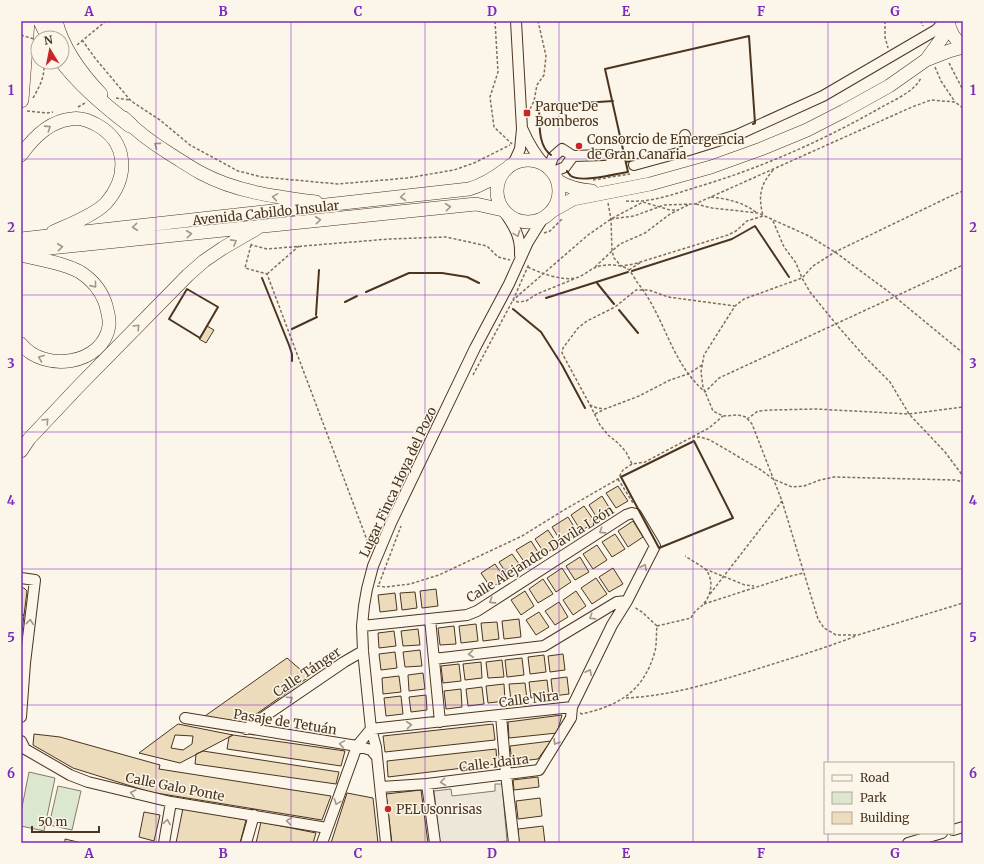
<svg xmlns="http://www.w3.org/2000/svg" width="984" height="864" font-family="Merriweather,serif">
	<rect width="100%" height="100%" fill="#fbf6e9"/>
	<path fill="#dce7d0" stroke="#887966" d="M29,772L55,778L44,831L21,826V812Z
		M58,786L81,791L72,830L49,825Z"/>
	<path fill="#ede7d9" stroke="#887966" d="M495,784H502L507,841L489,843H440L434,791L451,789L452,796L495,791Z"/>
	<path fill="#ecdcbc" stroke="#4a3520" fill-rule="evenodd" d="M207,326L214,330L206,343L199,339Z
		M618,486L628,501L616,508L606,493Z
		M602,496L612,512L599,521L589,505Z
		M584,506L595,522L581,531L571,515Z
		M568,517L578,533L562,543L552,527Z
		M633,521L643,537L628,547L618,531Z
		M548,530L558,545L545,554L535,539Z
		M615,534L625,549L612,557L602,542Z
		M531,541L541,557L527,566L516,550Z
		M597,545L607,560L593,569L583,554Z
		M512,554L522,568L509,577L499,562Z
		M580,557L589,572L575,580L566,566Z
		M495,564L505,579L491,588L481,573Z
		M562,568L571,582L556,592L547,578Z
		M613,568L623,584L609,592L599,577Z
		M596,578L607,594L592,604L581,588Z
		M543,579L553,594L538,603L529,589Z
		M21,588H24L27,591L24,615H21Z
		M436,589L438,606L422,608L420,591Z
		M525,591L534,606L521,615L511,600Z
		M576,591L586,606L573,615L563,600Z
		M415,592L417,608L402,610L400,593Z
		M395,593L397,610L380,612L378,595Z
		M559,602L568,617L555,625L545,611Z
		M539,612L549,627L536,635L526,620Z
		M21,615H24L21,641Z
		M519,619L521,637L504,639L502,621Z
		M497,622L499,639L483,641L481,623Z
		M476,624L478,641L461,643L459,626Z
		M454,626L456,644L440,645L438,628Z
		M418,629L420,645L403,646L401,631Z
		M394,631L396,646L379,648L378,633Z
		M420,650L422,666L405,667L403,652Z
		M395,652L397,668L381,670L379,654Z
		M563,654L565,670L550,672L548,656Z
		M544,655L546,672L530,674L528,657Z
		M287,658L309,677L242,724L205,716Z
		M522,658L524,675L507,677L505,660Z
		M502,660L504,677L488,678L486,662Z
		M481,662L482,678L465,680L463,664Z
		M459,664L461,681L443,683L441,666Z
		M423,673L425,689L409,691L408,675Z
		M399,676L401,692L383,694L382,678Z
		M567,677L569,694L553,696L551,679Z
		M547,680L549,696L531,698L529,682Z
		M525,683L527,699L511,701L509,684Z
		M504,684L505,701L488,703L486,686Z
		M482,687L484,704L468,706L466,689Z
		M461,689L462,707L446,709L444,691Z
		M426,695L427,710L411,712L409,697Z
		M401,696L403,714L386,716L384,698Z
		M562,715L557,733L509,738L508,722Z
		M178,724L233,735L180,763L139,753ZM175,735L193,736L192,744L183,750L171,748Z
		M493,724L495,740L385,752L383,736Z
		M34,734L60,737L160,765L159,769L331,796L322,820L150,792L73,768L33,745Z
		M233,735L345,751L341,766L227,749L229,737Z
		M551,741L538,759L512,762L510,746Z
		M496,749L497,764L388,777L387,761Z
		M203,751L339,772L336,784L195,764L196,754Z
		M538,777L539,787L514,790L513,780Z
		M421,790L428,843H392L386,794Z
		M347,793L373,798L378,843H331Z
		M540,798L542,816L518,819L516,801Z
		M183,808L246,820L240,843H176Z
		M144,812L160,815L154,841L139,837Z
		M261,822L316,833L313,843H256Z
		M543,826L545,843H519L518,829Z
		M65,839L82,843H65Z"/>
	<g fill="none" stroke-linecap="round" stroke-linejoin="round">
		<g stroke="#4a3520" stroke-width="12">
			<path id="minor" d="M523,130C529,144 535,154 545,165
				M685,135L689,150
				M514,162L520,149L522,129L516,21
				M634,165L689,150L737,135L823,96L936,30L945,21
				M549,168L553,157L562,149L573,156L604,155
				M553,172L565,167L573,156
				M503,210C514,226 521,236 520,255
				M21,578L35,580L25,663L21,717
				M430,619L440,722
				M362,626L467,615L477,611L626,515L632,513L636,514L655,546L627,601L612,625L572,707L571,718L539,770L427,784L381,787
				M434,659L544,646L617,602L627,601
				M501,715L506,774L514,843
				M185,718L357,746L371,750L377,757
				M246,729L344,662L363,651
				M371,729L572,707
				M21,741L25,749L70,775L88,782L171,802L327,828
				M427,784L435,843
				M953,830L963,827
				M164,843L171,802
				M246,843L254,815
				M322,843L357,746L371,729
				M386,843L376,747L371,729L363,651L362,626L364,606L367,589L373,566L391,523L475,348L509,284L528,242L543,218
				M908,843L942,833"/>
		</g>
		<g stroke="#4a3520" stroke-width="14">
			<path id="major" d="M56,21C63,49 81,73 101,94
				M948,21C950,32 954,39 963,46
				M926,60L942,38L947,21
				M124,118C137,132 154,144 170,154C180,160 190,167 201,173C236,192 277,197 316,202
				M21,155C33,138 50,121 71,119C80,117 90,121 97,125C129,143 128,178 106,203C95,215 68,225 53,232
				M497 191a31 31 0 1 1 62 0a31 31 0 1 1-62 0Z
				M558,181C569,188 579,190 592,191
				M552,211L573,199L650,184L711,167L761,149L807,130L844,111L889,86L926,60L949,51L963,47
				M21,239L469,189C483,185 494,178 506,169
				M21,251L476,204L503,210
				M21,255C40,260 62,262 80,272C91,279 100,289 105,302C107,309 110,318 109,326C103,365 44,373 21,344
				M21,451L29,439L78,387L188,275L204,261L223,248L256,229"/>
		</g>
		<g stroke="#4a3520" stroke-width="16">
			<path id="highway" d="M41,21L49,38
				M62,61C81,86 105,106 130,125
				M21,100L27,21"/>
		</g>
		<path stroke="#7f6f5c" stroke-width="1.5" stroke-dasharray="3 2" stroke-linecap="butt" d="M495,21L498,72L490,97L494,127L512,144
			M885,21V37L888,48
			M922,21L921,22L923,26
			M82,40L95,58L131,101L160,120L190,145L238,171L262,177L338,184L407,178L454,170L474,163L510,145
			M77,45L106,21
			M949,63L963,90
			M935,67L941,81L955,102
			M33,98C40,86 45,76 44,62
			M116,98L130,100
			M78,107L85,103
			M530,109L534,101L537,85L544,75L546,56L538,21
			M27,111L47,113L53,112
			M593,180L630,174
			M963,191L951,196L835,252L813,266L802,278L744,299L735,306L704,355L701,372L703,387L713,411L723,416L738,415L746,417L752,424L782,501L818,619L824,628L836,635H858L963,603
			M711,197C728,199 743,202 757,213
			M626,201C651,203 674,194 697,187C761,168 822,141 880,108C894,100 914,92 921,78
			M608,203L611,219L612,251L614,258L621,266L634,264L728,235L736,231L747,221L763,216C758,195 760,185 774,169
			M696,204L712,208L758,213L809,236L835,252L889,292L963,353
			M611,219L634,216L664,205L695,204L912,107L931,100L955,102L963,108
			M773,221L784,247L796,263L802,278L810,292L836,324L864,356L890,382L909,414L945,452L963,476
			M544,233L550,231L563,218
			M252,244L251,245L267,249L389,239L446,237L487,246L498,257L510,260
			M251,245L245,268L267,274L370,548
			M528,267C539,273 563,281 575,278C582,277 588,271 594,268C603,264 620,263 629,270C632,273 635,279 637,282C666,318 669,360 705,392L719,378L963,265
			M595,267L612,251L620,244L645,233L670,214L688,205
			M629,270L641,262
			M267,274L299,246
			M574,279L537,294L526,301L518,302L513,300L588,235L611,219L643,202L670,210H679
			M702,365L688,374L670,380L639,396L605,409L597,408L590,405L562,353L563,348L578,328L587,321L615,307L636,290H649L668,297L735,306
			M473,375L513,300L529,264
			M590,405L600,425L608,435L618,443L626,452L632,464
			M595,414L603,410
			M747,419L758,411L771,410L816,409L909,414L963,407
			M692,437H700L710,440L761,470L773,479L792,487L804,486L820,480L834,477L955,480L963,482
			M618,479L633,503
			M705,569L745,585L754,586
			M379,584L401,526
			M377,586L385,587L410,584L439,575L522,536L564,510L618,479L623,470L632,464L645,462L709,428L723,416
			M710,594L782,501
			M704,604L791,576L803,573
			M657,626L691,618C695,609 700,609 705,602C712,593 714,577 704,568C698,564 691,560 685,556
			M626,698C670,696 712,683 754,670C788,659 823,649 856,636
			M580,713L582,714C620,705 644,691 655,651C657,643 656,634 657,626L642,612L634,607"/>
		<use href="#minor" stroke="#fbf6e9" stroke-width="10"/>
		<use href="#major" stroke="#fbf6e9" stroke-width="13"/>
		<use href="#highway" stroke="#fbf6e9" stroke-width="15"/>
		<path stroke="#7f6f5c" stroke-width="1.5" stroke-dasharray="3 2" stroke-linecap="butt" d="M21,35L34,39L38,44"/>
		<path stroke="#4a3520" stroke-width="2" d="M551,155C537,145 540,122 539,106L613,101
			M626,162L634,160
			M567,171C568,173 569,174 571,176C581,183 616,174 628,172L605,69L749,36L755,123L753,124
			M632,271L732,239L755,226L789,277
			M262,278L289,345L292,354V361
			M597,283L614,304
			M187,289L218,307L200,338L169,319Z
			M366,292L409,273H442L467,277L479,283
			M546,298L628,272
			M345,302L357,296
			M513,309L541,332L562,365L585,408
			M619,310L638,333
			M316,315L319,270
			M292,329L317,317
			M694,441L733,518L659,548L621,477Z"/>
	</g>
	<defs><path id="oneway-chevron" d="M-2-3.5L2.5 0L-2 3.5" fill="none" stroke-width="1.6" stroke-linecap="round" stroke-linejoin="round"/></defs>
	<g stroke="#a29684">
		<use href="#oneway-chevron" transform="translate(48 128) rotate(-33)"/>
		<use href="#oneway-chevron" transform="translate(157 145) rotate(-144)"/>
		<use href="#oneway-chevron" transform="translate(275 197) rotate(-171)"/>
		<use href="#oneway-chevron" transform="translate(403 197) rotate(173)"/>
		<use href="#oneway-chevron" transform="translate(448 207) rotate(-6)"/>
		<use href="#oneway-chevron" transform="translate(318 220) rotate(-6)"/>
		<use href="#oneway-chevron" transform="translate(135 227) rotate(174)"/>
		<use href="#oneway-chevron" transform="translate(189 234) rotate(-6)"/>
		<use href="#oneway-chevron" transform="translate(517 234) rotate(69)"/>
		<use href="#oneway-chevron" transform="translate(234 242) rotate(-29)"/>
		<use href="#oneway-chevron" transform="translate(60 247) rotate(-6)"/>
		<use href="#oneway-chevron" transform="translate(94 285) rotate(51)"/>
		<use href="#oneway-chevron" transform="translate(137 327) rotate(-46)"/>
		<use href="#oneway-chevron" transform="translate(41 358) rotate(-159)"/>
		<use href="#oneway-chevron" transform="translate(46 421) rotate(-47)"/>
		<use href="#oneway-chevron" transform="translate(602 531) rotate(147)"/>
		<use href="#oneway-chevron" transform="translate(644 567) rotate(-63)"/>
		<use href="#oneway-chevron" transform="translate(492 601) rotate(147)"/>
		<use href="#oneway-chevron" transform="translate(592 617) rotate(148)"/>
		<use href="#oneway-chevron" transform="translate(30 622) rotate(-84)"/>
		<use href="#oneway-chevron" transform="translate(471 654) rotate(174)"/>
		<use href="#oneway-chevron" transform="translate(589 672) rotate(-64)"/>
		<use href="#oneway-chevron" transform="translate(290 699) rotate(-34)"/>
		<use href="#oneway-chevron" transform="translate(409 725) rotate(-6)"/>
		<use href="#oneway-chevron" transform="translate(556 742) rotate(122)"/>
		<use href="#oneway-chevron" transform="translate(342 744) rotate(-171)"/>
		<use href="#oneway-chevron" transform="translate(443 782) rotate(173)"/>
		<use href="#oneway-chevron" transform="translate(133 793) rotate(-166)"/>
		<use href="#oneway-chevron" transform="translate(337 802) rotate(111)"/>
		<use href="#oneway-chevron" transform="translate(289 821) rotate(-171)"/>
		<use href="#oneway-chevron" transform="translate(167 822) rotate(-81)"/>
	</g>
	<path fill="none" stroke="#7b2cbf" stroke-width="1" stroke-opacity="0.55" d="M156,21V843M291,21V843M425,21V843M559,21V843M693,21V843M828,21V763M21,159H963M21,295H963M21,432H963M21,569H963M21,705H963M828,833V843"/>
	<g fill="#c62828" stroke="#fbf6e9" stroke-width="1.5">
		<rect x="523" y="109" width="8" height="8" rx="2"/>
		<circle cx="579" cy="146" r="4"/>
		<circle cx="388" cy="809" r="4"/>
	</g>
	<g text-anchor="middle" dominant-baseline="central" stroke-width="3" stroke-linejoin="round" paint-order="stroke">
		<g font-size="13" fill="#4a3520" stroke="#fbf6e9" text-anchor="start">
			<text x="535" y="106">Parque De<tspan x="535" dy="15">Bomberos</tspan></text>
			<text x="587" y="139">Consorcio de Emergencia<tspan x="587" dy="15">de Gran Canaria</tspan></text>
			<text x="396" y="809">PELUsonrisas</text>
		</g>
		<g font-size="13" fill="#4a3520" stroke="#fbf6e9">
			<text transform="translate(266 213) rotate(-6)">Avenida Cabildo Insular</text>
			<text transform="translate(398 482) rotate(-65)">Lugar Finca Hoya del Pozo</text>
			<text transform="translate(540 554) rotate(-32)">Calle Alejandro Dávila León</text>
			<text transform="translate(307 672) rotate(-34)">Calle Tánger</text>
			<text transform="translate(529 699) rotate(-7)">Calle Nira</text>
			<text transform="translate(285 722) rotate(9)">Pasaje de Tetuán</text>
			<text transform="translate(494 763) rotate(-7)">Calle Idaira</text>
			<text transform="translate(175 787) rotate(11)">Calle Galo Ponte</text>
		</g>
	</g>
	<rect width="984" height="864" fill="none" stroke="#fbf6e9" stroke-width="44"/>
	<rect x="824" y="762" width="130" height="72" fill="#fbf6e9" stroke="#b4a999"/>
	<rect x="832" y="775" width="20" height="6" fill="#fbf6e9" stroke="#b4a999"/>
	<text x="860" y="782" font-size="12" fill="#4a3520">Road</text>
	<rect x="832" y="792" width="20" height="12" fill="#dce7d0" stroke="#b4a999"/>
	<text x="860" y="802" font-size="12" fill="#4a3520">Park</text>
	<rect x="832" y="812" width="20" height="12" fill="#ecdcbc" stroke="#b4a999"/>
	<text x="860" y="822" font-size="12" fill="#4a3520">Building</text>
	<g transform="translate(50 50) rotate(350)"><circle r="19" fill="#fbf6e9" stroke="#b4a999"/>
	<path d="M0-3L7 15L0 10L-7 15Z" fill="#c62828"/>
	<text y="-6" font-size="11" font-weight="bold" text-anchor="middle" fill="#4a3520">N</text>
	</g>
	<path d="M32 826v6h67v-6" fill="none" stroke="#4a3520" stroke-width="2"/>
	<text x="38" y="826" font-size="12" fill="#4a3520" stroke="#fbf6e9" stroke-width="3" paint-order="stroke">50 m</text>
	<rect x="22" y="22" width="940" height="820" fill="none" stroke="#7b2cbf" stroke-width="1.5"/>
	<g font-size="13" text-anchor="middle" font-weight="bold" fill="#7b2cbf">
		<text x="89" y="16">A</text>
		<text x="223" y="16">B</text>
		<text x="358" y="16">C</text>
		<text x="492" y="16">D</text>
		<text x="626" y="16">E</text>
		<text x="761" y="16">F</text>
		<text x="895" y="16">G</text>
		<text x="11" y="95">1</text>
		<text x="973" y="95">1</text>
		<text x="11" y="232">2</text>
		<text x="973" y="232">2</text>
		<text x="11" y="368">3</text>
		<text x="973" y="368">3</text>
		<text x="11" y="505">4</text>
		<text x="973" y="505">4</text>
		<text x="11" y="642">5</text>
		<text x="973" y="642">5</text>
		<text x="11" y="778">6</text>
		<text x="973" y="778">6</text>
		<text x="89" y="858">A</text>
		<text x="223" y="858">B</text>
		<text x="358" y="858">C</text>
		<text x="492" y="858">D</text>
		<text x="626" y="858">E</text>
		<text x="761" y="858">F</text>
		<text x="895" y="858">G</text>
	</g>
</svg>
